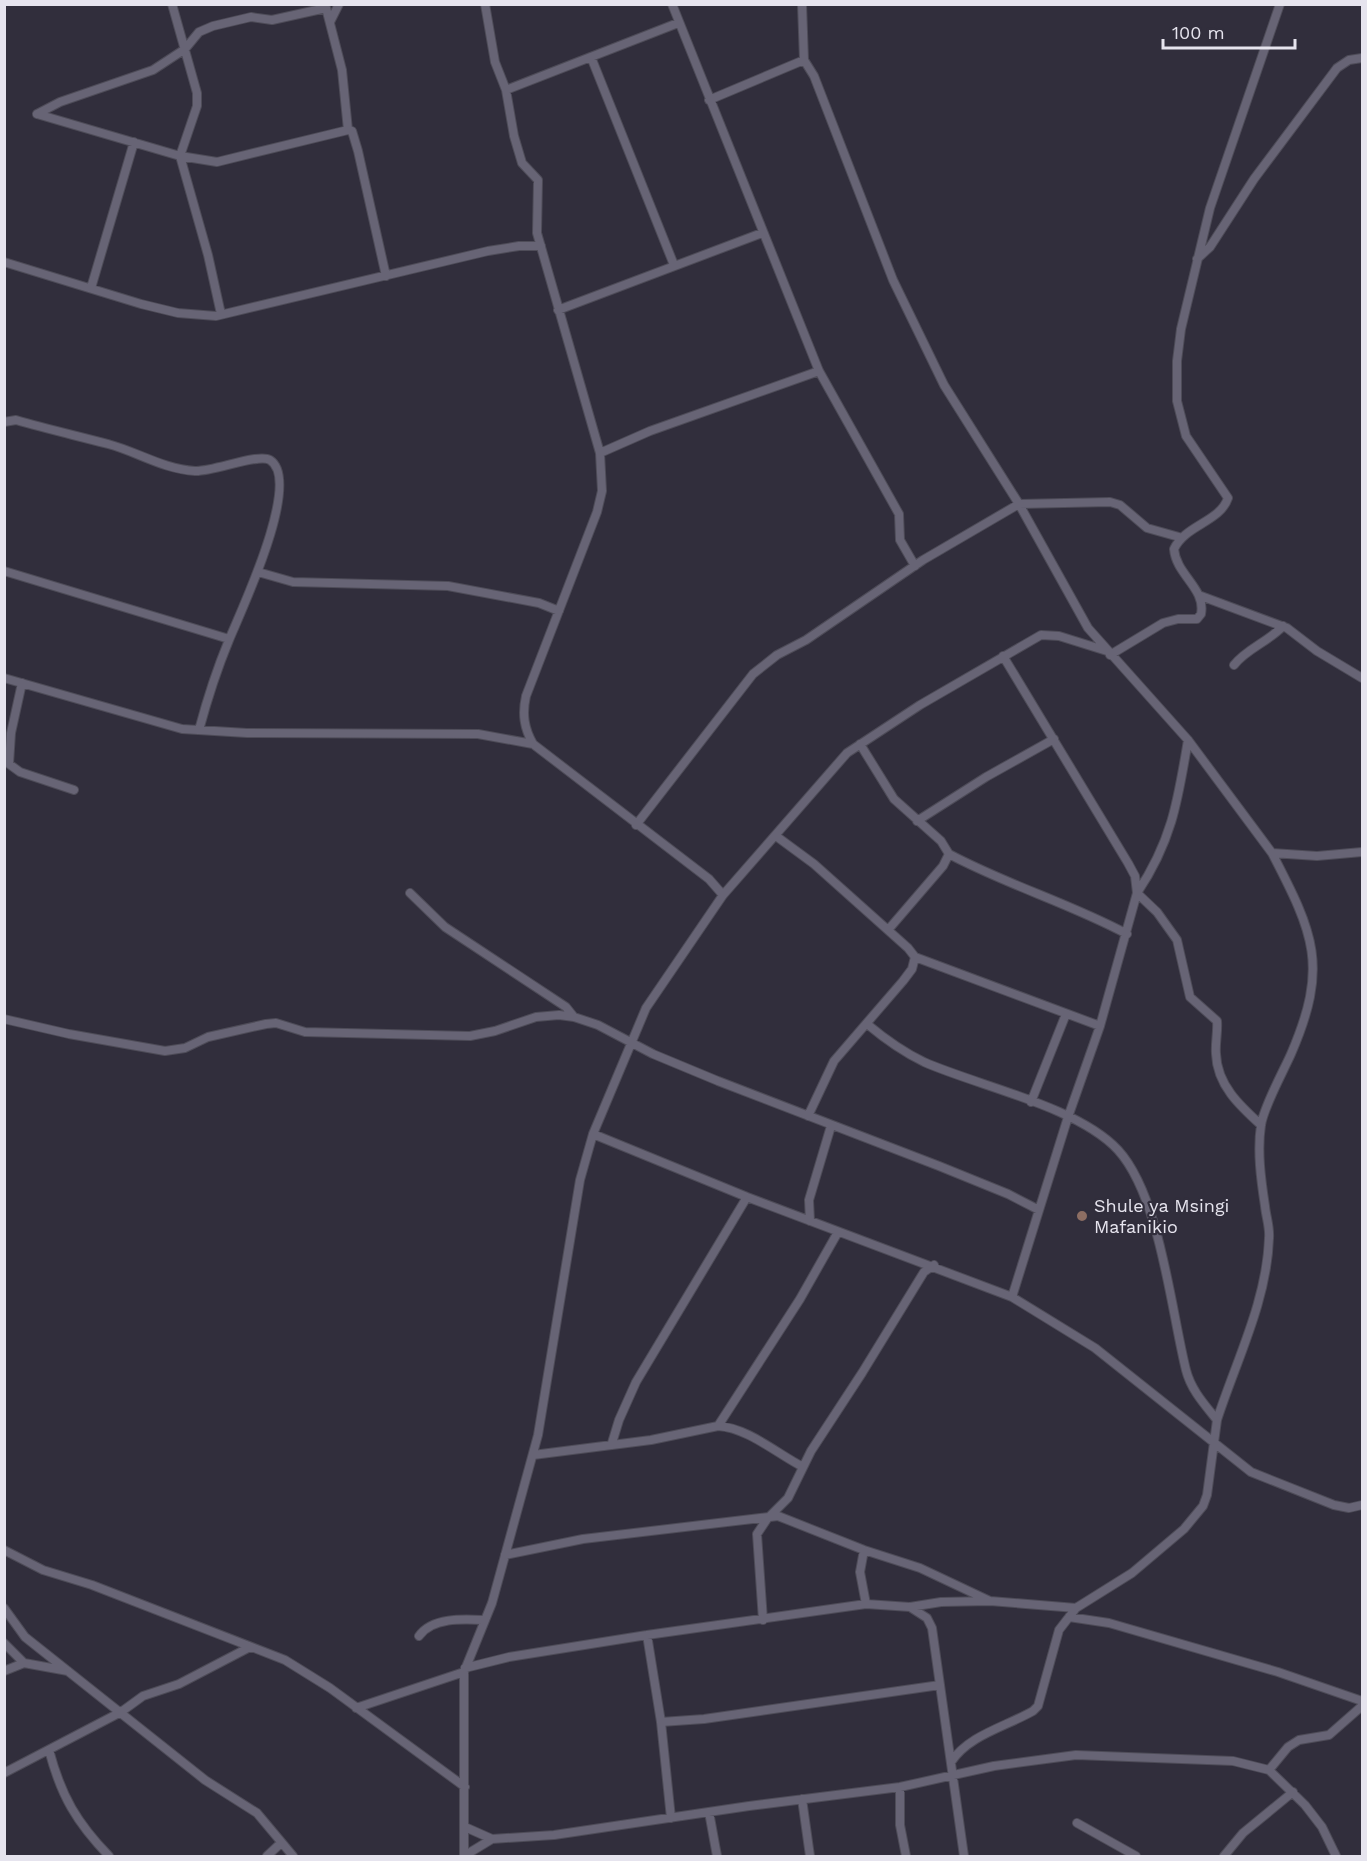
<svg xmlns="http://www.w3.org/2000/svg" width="1367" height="1861" font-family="'Work Sans',sans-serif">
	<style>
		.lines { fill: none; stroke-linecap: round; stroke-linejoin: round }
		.minor-casing { stroke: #4e4c58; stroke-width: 10 }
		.minor { stroke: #676475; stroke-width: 8 }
		.education-dot { fill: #8d6e63; stroke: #312e3c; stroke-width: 2 }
		.labels { text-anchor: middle; stroke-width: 4.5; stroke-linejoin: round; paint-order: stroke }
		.poi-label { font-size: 18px; fill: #e6e4ee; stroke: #312e3c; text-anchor: start }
	</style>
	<rect width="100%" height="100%" fill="#312e3c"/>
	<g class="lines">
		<!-- minor casing -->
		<g class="minor-casing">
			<path id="minor" d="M172,4L197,93V106L180,156L208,255L221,314
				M325,4L342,70L348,130L352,131L358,151L386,276
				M485,4L495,62L506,90L514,136L522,163L538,180L537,233L600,453L602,491L597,512L526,696C522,714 524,728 533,744L709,879L723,895
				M672,4L819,371L899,514L900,540L915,566
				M802,4L804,60L814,76L893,280L944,385L1019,504L1088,628L1188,740L1272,853L1317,856L1362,852
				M330,22L339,4
				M591,57L674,265
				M506,90L678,23
				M709,100L804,60
				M37,114L180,156L217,162L348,130
				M37,114L60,102L153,70L185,49L199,32L213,26L251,17L272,20L326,8
				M1197,259L1210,247L1254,179L1337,68L1349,60L1362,58
				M4,262L141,304L178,313L216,316L488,251L519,246H541
				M91,288L134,142
				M558,310L762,233
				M4,422L16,420C47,429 78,436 108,444C138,452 163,469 195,471C213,472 258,453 270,460C303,481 240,613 229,640C217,669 207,700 199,730
				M600,453L650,431L819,371
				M4,571L229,639
				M258,572L293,582L448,586L539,603L559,611
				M1201,596L1287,628L1317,651L1362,678
				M1110,655L1163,623L1178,619H1197L1201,614C1206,588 1176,575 1174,549C1185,525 1220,522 1228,498L1186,436L1177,401V361L1181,329L1210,208L1280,4
				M1003,656L1128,863L1135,876L1137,893L1100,1026L1068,1117L1012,1297
				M1234,665C1246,649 1268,642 1283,626
				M4,678L182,729L247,733L478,734L533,744
				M22,683L11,733L9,764L20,772L74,790
				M1188,740C1178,800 1172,841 1137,893L1157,912L1177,940L1190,997L1217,1021C1218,1032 1215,1043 1216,1054C1217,1085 1240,1106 1261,1125
				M860,744L894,799L941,841L949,854L943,866L888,930
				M917,821L986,777L1054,739
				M636,825L753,674L777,655L806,640L923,560L1019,504L1110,502L1120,505L1147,528L1179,537
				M776,836L814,864L908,948L915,957L912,969L903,981L834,1061L808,1116
				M949,854C1007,885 1069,903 1127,934
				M410,893L445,927L566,1007L574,1017
				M915,957L1100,1026
				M4,1019L69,1034L165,1051L185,1048L208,1037L266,1024L276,1023L305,1032L470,1036L495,1031L536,1017L559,1015L574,1017L598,1025L653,1054L718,1081L939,1166L1008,1194L1039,1210
				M867,1024C885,1039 903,1052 924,1062C978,1086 1077,1106 1118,1150C1160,1196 1171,1310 1186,1370C1191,1390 1205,1405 1217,1420L1207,1495L1203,1506L1184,1529L1132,1573L1076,1608L1059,1630L1038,1706L1033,1711C1005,1727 969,1735 951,1762
				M1031,1102L1066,1014
				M593,1134L747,1197L1012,1297L1095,1348L1251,1472L1334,1505L1349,1508L1362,1505
				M810,1221L809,1200L831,1126
				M1217,1420C1236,1361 1267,1301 1269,1238C1270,1227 1266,1217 1265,1206C1261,1180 1257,1151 1261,1125C1264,1106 1283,1072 1291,1054C1329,966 1314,934 1272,853
				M718,1426L800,1299L838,1232
				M612,1443L619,1420L636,1382L747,1197
				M533,1455L651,1440L718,1426C748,1428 776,1453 803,1467
				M4,1550L43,1570L92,1585L285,1660L330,1688L465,1787
				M864,1550L860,1572L866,1604
				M505,1555L583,1539L778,1516L864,1550L920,1568L990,1601L1076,1608
				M910,1607L927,1618L932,1628L964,1856
				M4,1608L25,1637L205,1780L257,1813L293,1856
				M1069,1617L1109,1623L1278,1672L1362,1701
				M763,1620L757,1534L767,1519L788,1498L811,1451L862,1373L924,1272L934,1265
				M647,1635L661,1722L671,1818
				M419,1636C432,1617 464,1619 484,1620
				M4,1643L24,1663L68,1671
				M465,1668L509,1657L647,1635L866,1604L910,1607L941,1602L990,1601
				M4,1671L24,1663
				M356,1708L464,1672
				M661,1722L704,1719L940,1685
				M49,1750C61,1796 77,1823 109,1856
				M1269,1770L1288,1747L1299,1740L1329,1735L1362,1706
				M4,1773L121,1712L143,1696L179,1684L250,1647
				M900,1787V1825L906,1856
				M802,1799L810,1856
				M709,1812L717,1856
				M1077,1823L1136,1856
				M465,1827L492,1839L554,1835L749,1806L900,1787L994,1766L1076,1755L1233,1761L1269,1770L1305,1805L1322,1827L1336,1856
				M267,1856L281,1843
				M464,1856V1672L492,1603L538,1435L580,1180L593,1134L646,1008L723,895L847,753L920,705L1041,635L1059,636L1107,651
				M464,1856L492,1839
				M1224,1856L1243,1833L1293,1792"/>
		</g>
		<!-- minor -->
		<use href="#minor" class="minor"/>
	</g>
	<!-- markers -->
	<circle class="education-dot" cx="1082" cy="1216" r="6"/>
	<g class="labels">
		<!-- poi labels -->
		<g class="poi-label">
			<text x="1094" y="1212">Shule ya Msingi<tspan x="1094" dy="21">Mafanikio</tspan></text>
		</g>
	</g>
	<!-- border -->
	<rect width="1367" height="1861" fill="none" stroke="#e6e4ee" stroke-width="12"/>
	<!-- scale -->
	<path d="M1163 39v9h132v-9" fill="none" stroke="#e6e4ee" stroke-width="3"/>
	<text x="1172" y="39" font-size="18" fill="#e6e4ee" stroke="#312e3c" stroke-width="4.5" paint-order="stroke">100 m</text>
</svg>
